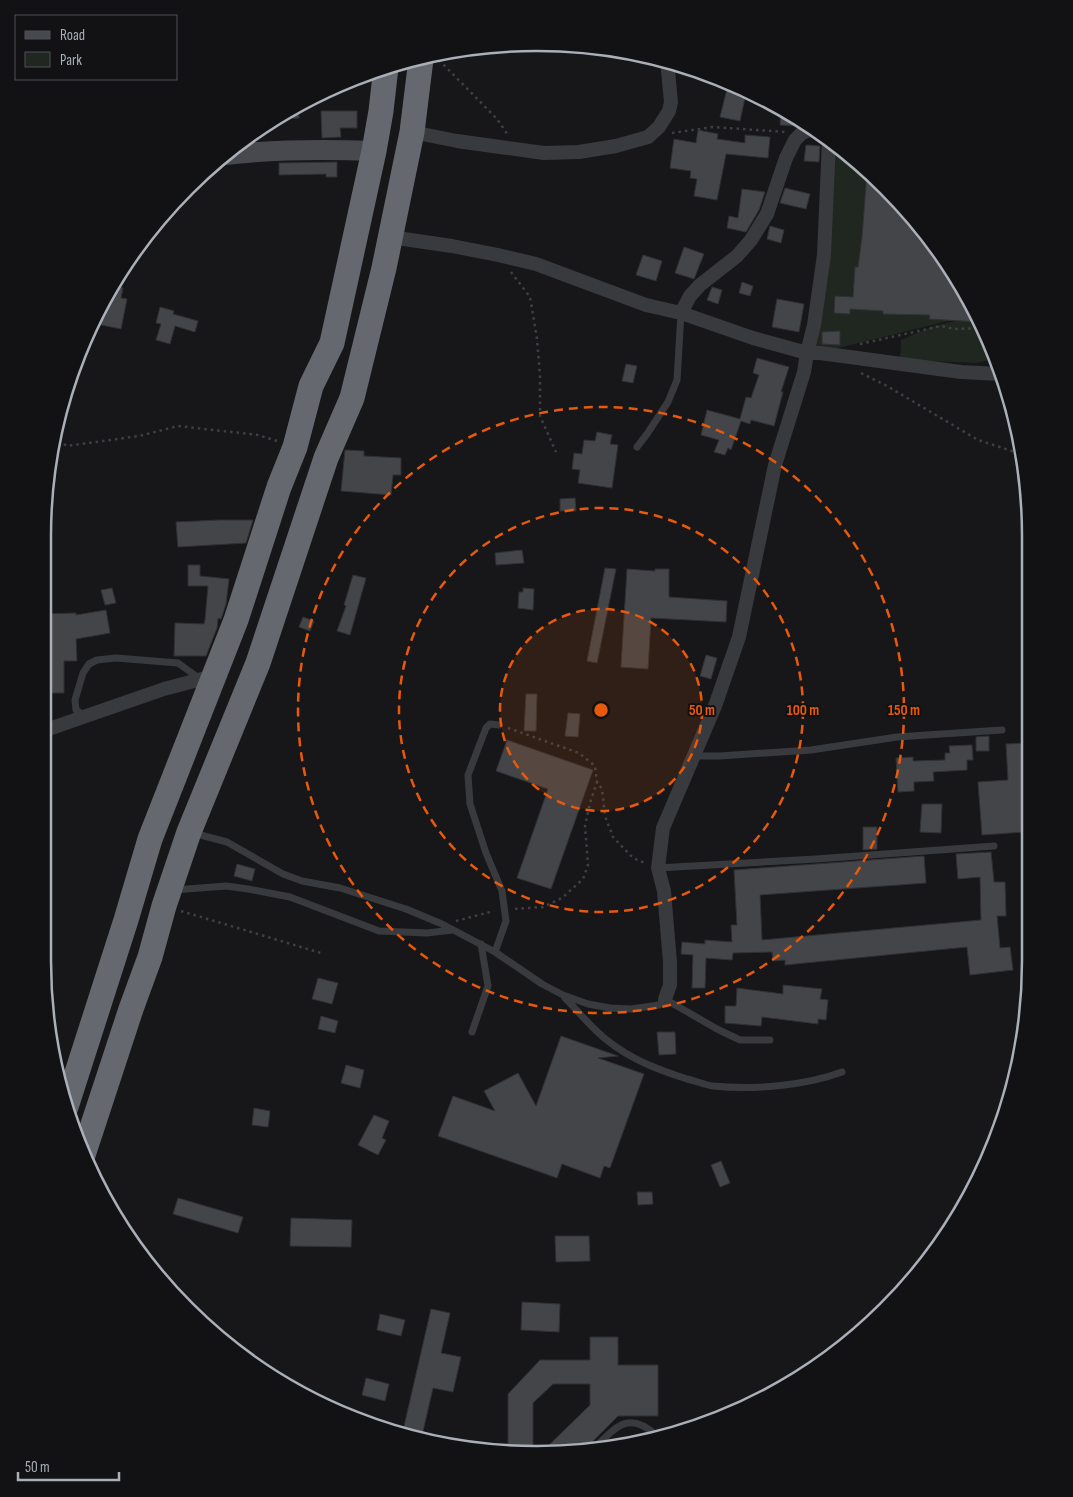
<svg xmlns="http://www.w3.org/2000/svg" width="1073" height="1497" font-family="'Sofia Sans Condensed',sans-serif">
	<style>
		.green { fill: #202720 }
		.building { fill: #444549; stroke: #313135 }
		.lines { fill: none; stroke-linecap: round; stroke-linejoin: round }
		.path { stroke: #3f4045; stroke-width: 2.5; stroke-dasharray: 2.5 4; stroke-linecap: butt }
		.lane { stroke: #393a3e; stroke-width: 7 }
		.street { stroke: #393a3e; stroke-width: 14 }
		.secondary { stroke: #47494e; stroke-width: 20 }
		.highway { stroke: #65686f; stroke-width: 25 }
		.ring { fill: none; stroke: #e8590c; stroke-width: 2.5; stroke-dasharray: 9 6 }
		.rim { fill: none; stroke: #aaafb8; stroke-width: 2.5 }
		.centre { fill: #e8590c; stroke: #121214; stroke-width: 2.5 }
		.ring-label { font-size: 15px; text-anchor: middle; font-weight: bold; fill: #e8590c; stroke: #121214; stroke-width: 4; stroke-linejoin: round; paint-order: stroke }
	</style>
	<rect width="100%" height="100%" fill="#171719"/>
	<!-- green -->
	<path class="green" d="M836,144L908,211L964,289L977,314L822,352L810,350L831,204Z
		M978,316L993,347L996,359L976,363L900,360L901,340L933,326Z"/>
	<!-- building -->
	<path class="building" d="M727,89L746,93L740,121L720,117Z
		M298,105L299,118L274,120L290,109Z
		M781,110L802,122L803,123L797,126L780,125Z
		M321,111H357V128H340L341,137L322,138Z
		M698,130L718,134L717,139L745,143V135L770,137L768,158L726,154L717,200L694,196L697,179L690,178L691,171L670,168L674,139L696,143Z
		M806,145L820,146L819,162L804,161Z
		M337,162V177H326V174L279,175V163Z
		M867,172L908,211L964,289L980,322L929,319L930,315L883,314V311L850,309V314L834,313L835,296L853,297L855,267H858L862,237Z
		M785,188L810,194L806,209L780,203Z
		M742,189L765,192L759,210L746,232L727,228L729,216L738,218Z
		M770,226L784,230L781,243L767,239Z
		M684,247L704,254L694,279L675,273Z
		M643,255L662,261L656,281L636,275Z
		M742,282L753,286L750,296L739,293Z
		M111,286L123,288L121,298L127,299L121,329L92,323L102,304H105L107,293Z
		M712,287L722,290L718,304L707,300Z
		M777,299L804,304L799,332L772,327Z
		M160,307L174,311L173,314L198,321L195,332L175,326L170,344L156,340L161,324L156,323Z
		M840,331V345L822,344V332Z
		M757,358L789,367L781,392H783L774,426L751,420L750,424L741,421L731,450L728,448L725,455L714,452L719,440L701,435L707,410L740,419L746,397L751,398L759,375L753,373Z
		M626,364L637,366L633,383L622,381Z
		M597,432L612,435L610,444L618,445L612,488L578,483L580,470L572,469L574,453L582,454L584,440L595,441Z
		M345,450L364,451V456L401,458V475H393L391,495L341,491Z
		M575,498L576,511H560V499Z
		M220,520H253L246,543L178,547L176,522Z
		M522,550L524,563L496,565L495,553Z
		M188,565H200V576L229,579L226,604L221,619L218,618L217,628L206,656H174L175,623L204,624L205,620L208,586H188Z
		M605,568L616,569L597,663L587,661Z
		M627,569L655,571V569H669V597L727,601L726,622L651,618L648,669L621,667Z
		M353,575L366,578L350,635L337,631L346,606L344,605Z
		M112,588L116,603L105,605L101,590Z
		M523,588L534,589L533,610L518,608L519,592H523Z
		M106,610L110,633L76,639L77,661H64V693H42V614L76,613V615Z
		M303,617L314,621L310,631L299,627Z
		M706,655L717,658L711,679L700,676Z
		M526,694H537L536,731H524Z
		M568,713L580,714L578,737L565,736Z
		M989,736V751H976V737Z
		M507,740L593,770L551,889L517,878L548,789L496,771Z
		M1028,743V783H1022L1025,832L982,835L978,782L1008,780L1006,744Z
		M972,745L973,760H967V770L933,772L934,781L914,782V791L898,792L896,758L913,757V761L945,760V753H950L949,746Z
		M922,804H942L941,833L920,832Z
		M863,827H877V849L863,850Z
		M991,852L994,882H1005L1006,916H997L1000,948L1010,947L1013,970L970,975L967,947L785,965V960L773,961L772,952L733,953L732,960L706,958L705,988H692L693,955L681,954L682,942L705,944V940L732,942L731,925H737L734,870L924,856L926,883L760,895L762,940L981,920L980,877L958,879L956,854Z
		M237,864L255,869L252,881L234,876Z
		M318,978L338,983L332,1004L312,999Z
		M783,985L822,989L820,999L828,1000L826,1020L818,1019V1024L762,1017L761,1026L725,1023V1006H736L737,988L783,994Z
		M321,1016L338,1021L335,1033L318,1029Z
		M657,1032H675L676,1054L659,1055Z
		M561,1036L618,1056L598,1058L644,1074L610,1168L604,1166L600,1178L562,1164L557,1178L438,1136L453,1096L495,1111L484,1091L518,1073L536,1106Z
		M346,1065L364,1070L360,1088L341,1083Z
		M254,1108L270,1111L268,1127L252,1125Z
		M374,1115L389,1121L382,1138L386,1140L378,1155L358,1145Z
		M721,1161L730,1183L720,1187L711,1165Z
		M637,1192H652L653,1204L638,1205Z
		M178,1198L243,1217L238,1233L173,1214Z
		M291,1218L352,1220L351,1247L290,1246Z
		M555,1236H589L590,1261L556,1262Z
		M522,1302L560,1304L559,1332L521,1330Z
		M431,1309L450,1313L441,1353L461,1357L453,1392L433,1388L421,1440L402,1435Z
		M380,1314L405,1320L401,1336L377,1330Z
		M590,1337H618V1365H658V1416H618L584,1450H544L590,1405V1384H553L533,1403V1450H508V1394L540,1360H590Z
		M366,1378L389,1384L385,1401L362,1395Z"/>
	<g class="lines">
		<!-- path -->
		<path class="path" d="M439,60L497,119L508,135
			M672,133L713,127L786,132
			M511,272L530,297L537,339L540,375V416L556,452
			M860,344L941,326L954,329L984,328
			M861,373L887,386L978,440L1021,454
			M53,437L67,446L139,436L178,426L258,435L277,441
			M508,728L579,753L595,766L597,782L602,789L605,816L613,837L633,858L645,863
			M515,909L543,907L562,898L583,879L588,865L585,826L590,803L597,782
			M181,911L321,953
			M456,921L494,911"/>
		<!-- lane -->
		<path class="lane" d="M637,447L647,434L668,402L677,380L681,313
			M85,716L76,710L75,700L83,673L89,664L97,660L116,658L178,663L200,679
			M695,756H720L811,750L897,737L1002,730
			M193,833L227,842L283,874L302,881L340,888L406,909L442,924L495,952L542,984L563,995L588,1004L610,1008L631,1009L659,1005L665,999L717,1029L740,1040H770
			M658,868L816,859L994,846
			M174,890L226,886L248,889L290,897L379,931L427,933L453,930
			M495,952L506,921L502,891L486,853L470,804L468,775L486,728L490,724L499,725
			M565,998C579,1012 592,1029 608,1041C632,1060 659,1070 687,1079C696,1081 705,1085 713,1086C753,1090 804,1086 842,1072
			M472,1032L488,986L481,944
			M592,1450C615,1429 627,1409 656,1435"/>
		<!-- street -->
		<path class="street" d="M412,132L457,141L544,153L579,152L616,146L648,137L659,127L669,111L671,102L667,60
			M390,237L452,246L498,255L536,264L646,305L681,313L753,338L807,353H820L961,372L1000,374
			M681,313L690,296L700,285L737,256L751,240L767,214L786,158L795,140L802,133L813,129
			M43,731L164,689L213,676
			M665,999L670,985V962L664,891L658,868L663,828L715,706L739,637L775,465L804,372L807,353L814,325L824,255L829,140"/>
		<!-- secondary -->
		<path class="secondary" d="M225,155C276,149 323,149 374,151"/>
		<!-- highway -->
		<path class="highway" d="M66,1107L126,920L150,839L236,620L279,487L295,447L311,386L332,343L374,151L381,111L386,67
			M83,1155L131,1009L150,957L164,906L189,832L258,663L326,458L352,398L384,268L412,132L421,59"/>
	</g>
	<!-- distance rings -->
	<circle cx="601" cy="710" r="101" fill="#e8590c" fill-opacity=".12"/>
	<g class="ring">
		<circle cx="601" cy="710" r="101"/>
		<circle cx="601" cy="710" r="202"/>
		<circle cx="601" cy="710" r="303"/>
	</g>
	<!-- crop -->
	<path d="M0 0H1073V1497H0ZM536 51H537A485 485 0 0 1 1022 536V961A485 485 0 0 1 537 1446H536A485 485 0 0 1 51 961V536A485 485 0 0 1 536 51Z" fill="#121214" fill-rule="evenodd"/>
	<path class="rim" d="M536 51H537A485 485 0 0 1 1022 536V961A485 485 0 0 1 537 1446H536A485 485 0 0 1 51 961V536A485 485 0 0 1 536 51Z"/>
	<circle cx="601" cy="710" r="8" class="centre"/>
	<g class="ring-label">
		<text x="702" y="715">50 m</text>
		<text x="803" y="715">100 m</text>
		<text x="904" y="715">150 m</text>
	</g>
	<!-- legend -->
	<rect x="15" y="15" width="162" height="65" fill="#121214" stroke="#4f5156"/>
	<rect x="25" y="31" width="25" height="8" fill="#47494e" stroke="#4f5156"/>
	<text x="60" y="40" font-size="15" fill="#aaafb8">Road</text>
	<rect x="25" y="52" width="25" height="15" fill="#202720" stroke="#4f5156"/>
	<text x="60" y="65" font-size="15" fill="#aaafb8">Park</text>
	<!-- scale -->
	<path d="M18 1472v8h101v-8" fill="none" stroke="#aaafb8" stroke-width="2.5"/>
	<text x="25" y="1472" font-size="15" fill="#aaafb8" stroke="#121214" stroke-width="4" paint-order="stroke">50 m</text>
</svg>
